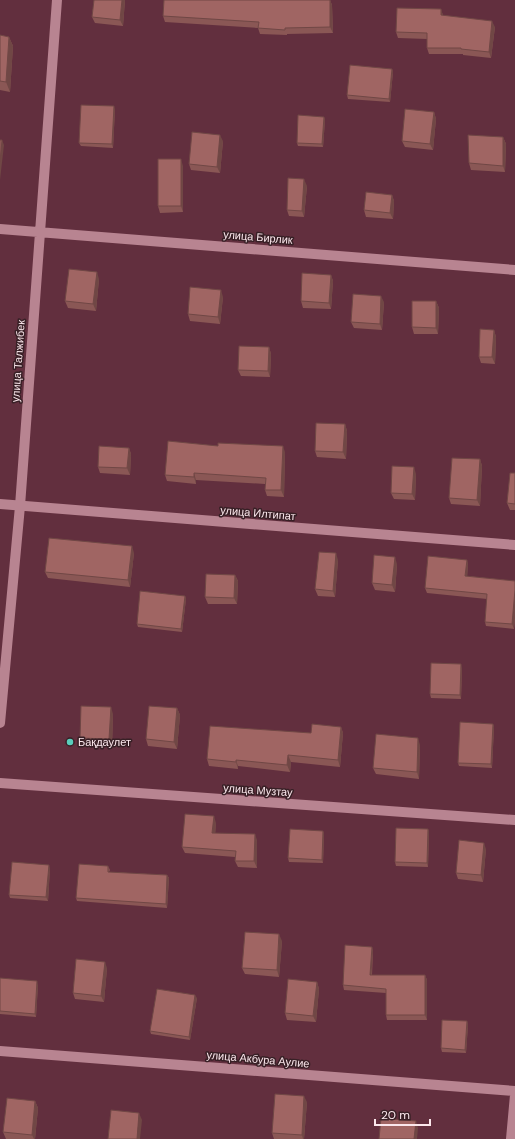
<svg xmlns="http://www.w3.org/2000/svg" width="515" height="1139" font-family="'DM Sans',sans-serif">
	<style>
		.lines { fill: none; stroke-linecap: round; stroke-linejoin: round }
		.minor { stroke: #b88491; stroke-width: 10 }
		.wall { fill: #8a5755 }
		.shaded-wall { fill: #704745 }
		.building { fill: #a06563; stroke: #704745 }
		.poi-dot { fill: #5acebc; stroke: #382026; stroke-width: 1.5 }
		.labels { text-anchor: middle; stroke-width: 3; stroke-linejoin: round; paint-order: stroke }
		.street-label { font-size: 11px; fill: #fbe7ec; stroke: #382026 }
		.poi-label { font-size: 11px; fill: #fbe7ec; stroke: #382026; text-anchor: start }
	</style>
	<rect width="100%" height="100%" fill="#622f3e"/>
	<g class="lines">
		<!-- minor -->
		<path class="minor" d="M0,229L515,270
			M0,504L515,545
			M0,723L20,506L57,0
			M0,783L515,820
			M0,1051L515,1091
			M511,1139L515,1095"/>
	</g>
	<!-- wall -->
	<path class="wall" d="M94,0H125L123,26L95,23L92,17Z
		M164,0H330L332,5L333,33L287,34V35L260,34L258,28L165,22L163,16Z
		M441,9L443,16L495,27L491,58L463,55V54H429L427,48V39L398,38L396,32Z
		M0,35L9,37L13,46L10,92L0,90Z
		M392,69L393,72L390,102L348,99L347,95Z
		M115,109L113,148L81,146L79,143Z
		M434,112L436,119L433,150L405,147L402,141Z
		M324,117L325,120L323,147L298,146L297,143Z
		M503,137L506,144L505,172L471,170L469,163Z
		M223,141L220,173L191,170L189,164Z
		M183,166V212L160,213L158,206Z
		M307,186L304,217L289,216L287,210Z
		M392,195L394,201L393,219L366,217L364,210Z
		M331,275L333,281L331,309L303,308L301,301Z
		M99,279L96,311L68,308L65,301Z
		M223,297L220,324L190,321L188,314Z
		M436,301L439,308L438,334H414L412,327Z
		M384,302L382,330L354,328L351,322Z
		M494,330L496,337L495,364L481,363L479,357Z
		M269,347L271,354L270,377L241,376L238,370Z
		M345,424L347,431L346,459L317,457L315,451Z
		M129,448L131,454L130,475L100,473L98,467Z
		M285,452L284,497L267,496L265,490V484L196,480V484L167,481L165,475Z
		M480,459L482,466L480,506L451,504L449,498Z
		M515,473V510H510L507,503Z
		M416,474L415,500L394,499L391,493Z
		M134,553L130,587L48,578L45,572Z
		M338,560L335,597L318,596L315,589Z
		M467,560L468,565L467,576L515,581V618L514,629L486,626L485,622L487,599L427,593L425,588Z
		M397,564L395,592L375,590L372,583Z
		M235,575L238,581L237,604H208L205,597Z
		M185,596L186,599L182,632L138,627L137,624Z
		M462,668L461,699L431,698L430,694Z
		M177,708L180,715L177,749L148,746L146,739Z
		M113,714L112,746L82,745L80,738Z
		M493,724L494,727L492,768L459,766L458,763Z
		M341,727L343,733L340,767L291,762L290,772L238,766V769L209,766L207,759L311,733Z
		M420,745L419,779L376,774L373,768Z
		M216,823L215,833L257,840V868L238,867L235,861V857L185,853L182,847Z
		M428,829L429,832L428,867L396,866L395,862Z
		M323,831L324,834L323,863L289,862L288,858Z
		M486,849L483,882L458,879L456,873Z
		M108,866L110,870L109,872L167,875L169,878L167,908L77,901L76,898Z
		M50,868L48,901L10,898L9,895Z
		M282,941L279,977L245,974L242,968Z
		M372,947L373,952L372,975H425L427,980V1020H387L386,1015V993L344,990L343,985Z
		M107,968L104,1002L75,999L73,993Z
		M0,978L38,985L36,1017L0,1014Z
		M317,982L319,989L316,1022L287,1020L285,1013Z
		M197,998L190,1040L151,1034L150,1031Z
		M467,1021L468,1025L466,1053L442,1052L441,1048Z
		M35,1101L38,1108L35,1139H6L3,1132Z
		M307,1102L304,1139H274L272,1133Z"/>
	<!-- shaded-wall -->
	<path class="shaded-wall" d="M122,0H125L123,26L120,20Z
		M330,0L332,5L333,33L330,27Z
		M441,9L443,15V22L441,15Z
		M492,21L495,27L491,58L489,52Z
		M9,37L13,46L10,92L6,82Z
		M392,69L393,72L390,102L389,99Z
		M114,106L115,109L113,148L112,144Z
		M434,112L436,119L433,150L430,144Z
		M324,117L325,120L323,147L322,144Z
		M220,135L223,141L220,173L217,167Z
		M503,137L506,144L505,172L503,166Z
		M2,140L4,145L0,180V162Z
		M181,159L183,166V212L181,206Z
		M304,179L307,186L304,217L302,211Z
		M392,195L394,201L393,219L390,213Z
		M97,272L99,279L96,311L93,304Z
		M331,275L333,281L331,309L329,303Z
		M221,290L223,297L220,324L218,317Z
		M381,296L384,302L382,330L380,324Z
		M436,301L439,308L438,334L436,328Z
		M494,330L496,337L495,364L492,357Z
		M269,347L271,354L270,377L268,371Z
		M345,424L347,431L346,459L343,452Z
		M283,446L285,452L284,497L281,490Z
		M129,448L131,454L130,475L127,468Z
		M480,459L482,466L480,506L477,500Z
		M414,467L416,474L415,500L412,494Z
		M194,473L196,480V484L194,477Z
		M132,546L134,553L130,587L128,580Z
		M336,553L338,560L335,597L333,591Z
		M395,557L397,564L395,592L392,585Z
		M467,560L468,565L467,581L465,576Z
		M235,575L238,581L237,604L234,598Z
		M515,590V618L514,629L512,624Z
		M185,596L186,599L182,632L181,629Z
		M461,664L462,668L461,699L460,695Z
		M111,707L113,714L112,746L109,739Z
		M177,708L180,715L177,749L174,742Z
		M493,724L494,727L492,768L491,764Z
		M341,727L343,733L340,767L338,760Z
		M418,738L420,745L419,779L417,772Z
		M288,755L291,762L290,772L287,765Z
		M236,760L238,766V769L236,762Z
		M214,816L216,823L215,840L212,833Z
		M428,829L429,832L428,867L427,863Z
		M323,831L324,834L323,863L322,860Z
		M255,834L257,840V868L254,861Z
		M484,843L486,849L483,882L481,875Z
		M49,865L50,868L48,901L46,897Z
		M167,875L169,878L167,908L166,904Z
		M279,934L282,941L279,977L277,970Z
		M372,947L373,952L371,980L370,975Z
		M105,962L107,968L104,1002L101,996Z
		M425,975L427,980V1020L425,1015Z
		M37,981L38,985L36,1017L35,1014Z
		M317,982L319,989L316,1022L313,1016Z
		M195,995L197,998L190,1040L189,1037Z
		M467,1021L468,1025L466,1053L465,1050Z
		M304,1096L307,1102L304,1139H303L302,1135Z
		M35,1101L38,1108L35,1139H34L32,1135Z
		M139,1113L142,1120L140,1139H137Z
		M416,1121L418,1128L417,1139H414Z"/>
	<!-- building -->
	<path class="building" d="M94,0H122L120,20L92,17Z
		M164,0H330V27L285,28V30L258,28L259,22L163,16Z
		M397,8L441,9V15L492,21L489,52L461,49V48H427V33L396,32Z
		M0,35L9,37L6,82L0,81Z
		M350,65L392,69L389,99L347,95Z
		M81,105L114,106L112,144L79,143Z
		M405,109L434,112L430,144L402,141Z
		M298,115L324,117L322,144L297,143Z
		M192,132L220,135L217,167L189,164Z
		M468,135L503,137V166L469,163Z
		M0,140H2L0,162Z
		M158,159H181V206H158Z
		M288,178L304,179L302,211L287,210Z
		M366,192L392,195L390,213L364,210Z
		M69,269L97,272L93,304L65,301Z
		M302,273L331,275L329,303L301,301Z
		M190,287L221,290L218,317L188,314Z
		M353,294L381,296L380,324L351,322Z
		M412,301H436V328L412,327Z
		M480,329L494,330L492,357H479Z
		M239,346L269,347L268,371L238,370Z
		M316,423L345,424L343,452L315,451Z
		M168,441L218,446V443L283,446L281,490H265L266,478L194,473V477L165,475Z
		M99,446L129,448L127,468L98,467Z
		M452,458L480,459L477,500L449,498Z
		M392,466L414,467L412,494L391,493Z
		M510,473H515V504L507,503Z
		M49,538L132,546L128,580L45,572Z
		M319,552L336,553L333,591L315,589Z
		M374,555L395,557L392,585L372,583Z
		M428,556L467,560L465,576L515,581V590L512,624L485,622L487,594L425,588Z
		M206,574L235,575L234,598L205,597Z
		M140,591L185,596L181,629L137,624Z
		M431,663L461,664L460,695L430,694Z
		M81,706L111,707L109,739L80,738Z
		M149,706L177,708L174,742L146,739Z
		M460,722L493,724L491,764L458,763Z
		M312,724L341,727L338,760L288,755L287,765L236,760V762L207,759L210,726L311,733Z
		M376,734L418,738L417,772L373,768Z
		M185,814L214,816L212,833L255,834L254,861H235L236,851L182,847Z
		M396,828L428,829L427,863L395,862Z
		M290,829L323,831L322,860L288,858Z
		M459,840L484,843L481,875L456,873Z
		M12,862L49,865L46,897L9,895Z
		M79,864L108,866V872L167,875L166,904L76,898Z
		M245,932L279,934L277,970L242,968Z
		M345,945L372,947L370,975H425V1015H386V989L343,985Z
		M76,959L105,962L101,996L73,993Z
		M0,978L37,981L35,1014L0,1011Z
		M288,979L317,982L313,1016L285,1013Z
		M157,989L195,995L189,1037L150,1031Z
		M442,1020L467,1021L465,1050L441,1048Z
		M275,1094L304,1096L302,1135L272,1133Z
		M7,1098L35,1101L32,1135L3,1132Z
		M111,1110L139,1113L137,1139H108Z
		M381,1118L416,1121L414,1139H379Z"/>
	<!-- markers -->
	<circle class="poi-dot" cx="70" cy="742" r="4"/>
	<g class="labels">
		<!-- street labels -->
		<g class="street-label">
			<text transform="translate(258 237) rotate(5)" y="4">улица Бирлик</text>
			<text transform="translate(18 361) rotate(-86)" y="4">улица Талжибек</text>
			<text transform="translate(258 513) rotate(5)" y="4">улица Илтипат</text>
			<text transform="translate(258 790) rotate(4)" y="4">улица Музтау</text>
			<text transform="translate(258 1059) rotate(5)" y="4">улица Акбура Аулие</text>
		</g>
		<!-- poi labels -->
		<g class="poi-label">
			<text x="78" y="746">Бақдаулет</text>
		</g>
	</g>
	<!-- scale -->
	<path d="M375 1119v6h55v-6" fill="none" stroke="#fbe7ec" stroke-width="2"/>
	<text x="381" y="1119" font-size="12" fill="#fbe7ec" stroke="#382026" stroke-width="3" paint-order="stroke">20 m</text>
</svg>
